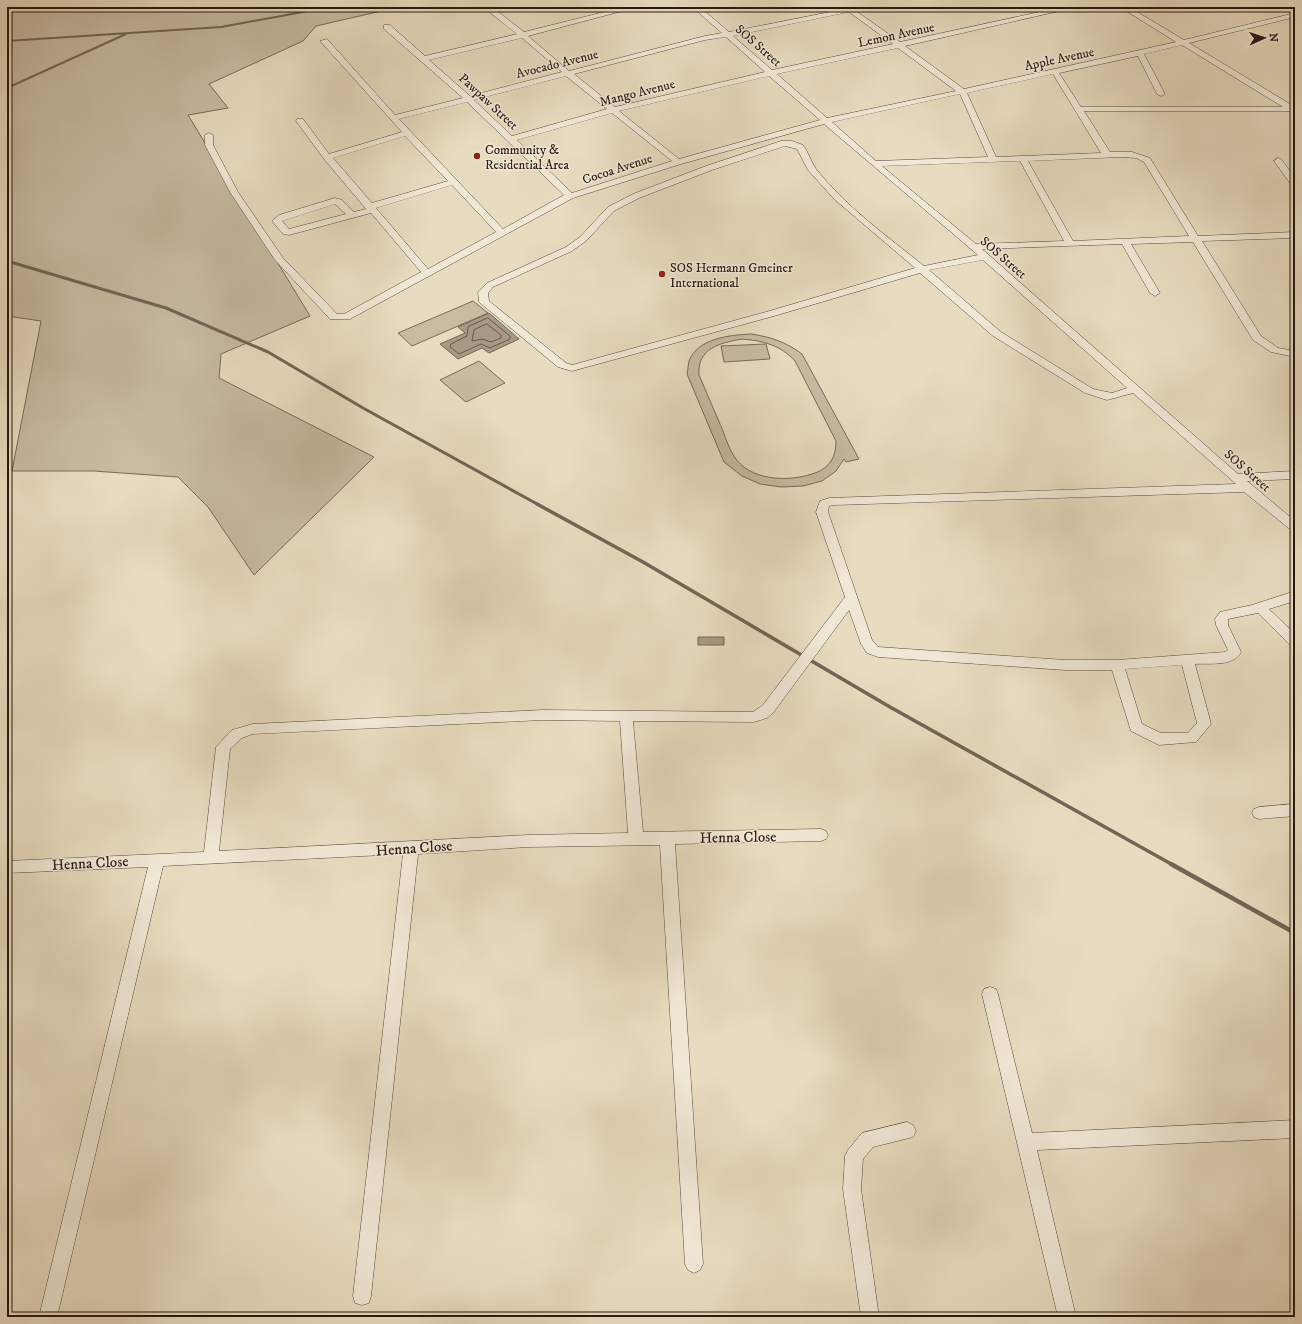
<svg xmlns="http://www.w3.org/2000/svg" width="1302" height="1324" font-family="'IM FELL DW Pica',serif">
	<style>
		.green { fill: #c7bba2; stroke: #786a5a; fill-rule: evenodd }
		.water { fill: #a79984; stroke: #746556 }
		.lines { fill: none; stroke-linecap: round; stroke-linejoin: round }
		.shore { stroke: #68584a; stroke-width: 1 }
		.stream-far3 { stroke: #746556; stroke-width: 2 }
		.stream-far2 { stroke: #746556; stroke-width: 3 }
		.stream-far1 { stroke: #746556; stroke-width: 3.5 }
		.stream { stroke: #746556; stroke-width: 4.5 }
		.minor-casing { stroke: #58493d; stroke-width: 1 }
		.minor { fill: #f0e8d6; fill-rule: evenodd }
		.poi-dot { fill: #8f2418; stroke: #f0e8d6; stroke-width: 1.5 }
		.labels { text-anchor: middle; stroke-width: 3; stroke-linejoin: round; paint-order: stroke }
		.far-street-label { font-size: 13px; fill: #281811; stroke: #f0e8d6 }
		.far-poi-label { font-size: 13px; fill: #281811; stroke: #f0e8d6; text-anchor: start }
		.street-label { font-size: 15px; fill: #281811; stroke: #f0e8d6 }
	</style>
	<rect width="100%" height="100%" fill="#e8dcc0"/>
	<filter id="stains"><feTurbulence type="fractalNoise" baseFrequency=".005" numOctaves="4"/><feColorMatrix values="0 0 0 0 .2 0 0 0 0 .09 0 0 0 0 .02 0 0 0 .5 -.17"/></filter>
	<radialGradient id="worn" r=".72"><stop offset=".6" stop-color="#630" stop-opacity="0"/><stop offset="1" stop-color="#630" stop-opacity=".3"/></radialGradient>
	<!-- green -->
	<path class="green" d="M7,7H399L316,26L303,41L209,84L228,108L188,115L310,316L221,354L219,378L374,457L254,575L208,507L178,477L94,471H12L41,321L7,316Z
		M473,301L488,313L412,346L398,333Z
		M751,334C771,337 786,342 802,354L859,459L846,462L844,459L836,471L822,481L803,486L781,487L760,484L742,476L724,462L687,374C688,370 688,364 689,361C698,338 730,335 751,334ZM742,339C764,341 780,345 795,361L836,441C836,458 829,469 812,474C788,482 749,481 734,456C729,449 726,439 723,431C715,412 707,394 699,375C697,348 720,343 742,339Z
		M766,344L770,359L724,362L721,346Z
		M479,361L505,383L466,402L440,380Z"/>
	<!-- water -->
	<path class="water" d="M489,313L519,339L489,353L482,348L458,359L440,344L465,333L458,327Z
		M698,637H724V645H698Z"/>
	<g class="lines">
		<!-- shore -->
		<path class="shore" d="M488,318L510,336V339L490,348L481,344L459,354L450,347L451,344L467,336L468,327Z
			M487,324L501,335V338L491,342L482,339L472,341L474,330Z"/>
		<!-- stream-far3 -->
		<path class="stream-far3" d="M7,41L221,27L330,7
			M7,88L126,34"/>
		<!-- stream-far2 -->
		<path class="stream-far2" d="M7,261L166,308L268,352L363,408L539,505"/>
		<!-- stream-far1 -->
		<path class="stream-far1" d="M537,504L643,562L890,707L1173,865"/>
		<!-- stream -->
		<path class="stream" d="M1171,864L1295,933"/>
		<!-- minor casing -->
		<g class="minor-casing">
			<path id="minor" d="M483,7H492L524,32L624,7H637L528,36L569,71L705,36L722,33L692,7H700L729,32L845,9L843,7H867L856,11L900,42L1063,7H1077L905,46L964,89L1176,42L1120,7H1129L1184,40L1295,13V17L1189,43L1295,107V111H1084L1110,152H1132L1150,158L1198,236L1295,232V238L1202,241L1261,336L1278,348L1295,351V357L1271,352L1253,340L1193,242L1131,244L1160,293L1155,296L1150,293L1122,244L982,249L1238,474L1295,471V479L1247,481L1295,521V531L1291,530L1244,492L834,505L829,506L828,512L872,640L878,647L1065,660H1117L1225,652L1228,650L1216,625L1215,619L1220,612L1252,605L1295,591V601L1269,609L1295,634V647L1290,645L1258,613L1228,619V625L1241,652C1234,667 1209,663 1195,664L1211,724L1196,742L1159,745L1131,731L1112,670H1065L878,657L867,653L861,644L849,610L773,713L767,718L754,722L633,721L643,832L821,829L826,831L828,835L826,839L821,841L675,844L703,1264L700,1270L694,1273L688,1270L685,1264L660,845L528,847L418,854L371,1296L369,1303L362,1305L355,1303L353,1296L403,854L163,866L57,1317H39L148,867L7,873V861L204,852L216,747L232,730L253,724L543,710L753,712L763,705L845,597L816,512L820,501L829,498L1236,484L1133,393L1107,400L1085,393L993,336L920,273L774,316L572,371L558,367L479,302L478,292L487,283L566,247L580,237L608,207L633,194L706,166L781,141H792L803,145C809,153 811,162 816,169C846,207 887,236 924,266L978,255L824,124L681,164L573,198L350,319H330L275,260L230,192L205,145V135L209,133L213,135V145L238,192L283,258L337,314H344L421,272L371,213L289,235L283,234L272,221L279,215L335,198L342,200L354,212L366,209L324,159L296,121L297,119H303L329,154L402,132L320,41L327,39L395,115L463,98L384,29V25H390L425,56L517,34ZM849,12L893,44L772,70L733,36ZM726,37L765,72L615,107L574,74L705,40ZM522,38L562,72L470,96L429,60ZM1182,45L1283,107H1081L1059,73L1138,56L1157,94L1161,96L1165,94L1144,54ZM898,48L956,91L827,118L777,74ZM1053,74L1101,153L996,157L967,93ZM566,76L607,109L512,136L474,100ZM769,76L820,120L679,159L619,111ZM960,94L988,157L876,161L832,122ZM467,102L564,195L503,229L399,119ZM612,113L672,161L572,193L517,140ZM405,136L448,181L372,203L333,158ZM785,146L797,149L808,170L834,199L915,268L766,312L572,365L566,363L489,301L488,293L493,287L572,251L586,241L614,211L639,198L712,170ZM1122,157L1136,158L1144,162L1189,236L1073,241L1028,161ZM1020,161L1064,241L976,244L882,166ZM452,185L496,232L428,269L376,208ZM335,204L346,214L289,229L282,221ZM983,260L1127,388L1112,393L1093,389L1001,332L929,270ZM1182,665L1197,723L1188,733H1161L1142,724L1125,669ZM543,720L620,721L628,833L528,835L219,851L230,749L242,738L253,734Z
				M1278,158L1281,159L1295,178V187L1292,186L1274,161Z
				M1295,804V816L1259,819L1254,817L1252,813L1254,809L1259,807Z
				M990,987L996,989L998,994L1032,1133L1295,1120V1138L1037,1150L1076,1317H1058L982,994L984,989Z
				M907,1122L913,1125L916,1131L913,1137L873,1147L863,1159L861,1189L879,1317H861L843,1189L845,1156L848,1150L862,1133Z"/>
		</g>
		<!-- minor -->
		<use href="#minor" class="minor"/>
	</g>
	<!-- markers -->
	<g class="poi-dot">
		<circle cx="477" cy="156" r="4"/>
		<circle cx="662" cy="274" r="4"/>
	</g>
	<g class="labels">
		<!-- far-street labels -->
		<g class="far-street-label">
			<text transform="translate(896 34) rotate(-12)" y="5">Lemon Avenue</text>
			<text transform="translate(759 45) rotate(41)" y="5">SOS Street</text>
			<text transform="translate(1059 58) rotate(-12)" y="5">Apple Avenue</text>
			<text transform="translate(557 63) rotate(-14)" y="5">Avocado Avenue</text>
			<text transform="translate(637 92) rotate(-14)" y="5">Mango Avenue</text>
			<text transform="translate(489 101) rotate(43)" y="5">Pawpaw Street</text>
			<text transform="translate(617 168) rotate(-18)" y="5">Cocoa Avenue</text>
			<text transform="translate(1004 257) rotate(41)" y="5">SOS Street</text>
			<text transform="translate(1248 470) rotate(41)" y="5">SOS Street</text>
		</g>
		<!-- far-poi labels -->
		<g class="far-poi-label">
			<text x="485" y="154">Community &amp;<tspan x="485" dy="15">Residential Area</tspan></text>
			<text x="670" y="272">SOS Hermann Gmeiner<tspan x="670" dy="15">International</tspan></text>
		</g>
		<!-- street labels -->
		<g class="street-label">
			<text transform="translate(738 837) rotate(-1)" y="5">Henna Close</text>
			<text transform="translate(414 848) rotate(-4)" y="5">Henna Close</text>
			<text transform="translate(90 863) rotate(-3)" y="5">Henna Close</text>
		</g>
	</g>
	<!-- margin -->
	<rect width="1302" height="1324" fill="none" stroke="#e8dcc0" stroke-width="24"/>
	<rect x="8" y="8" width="1286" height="1308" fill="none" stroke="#281811" stroke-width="2"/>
	<rect x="12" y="12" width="1278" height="1300" fill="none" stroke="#281811"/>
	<!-- north arrow -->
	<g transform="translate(1264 38) rotate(87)" stroke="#f0e8d6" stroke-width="3" paint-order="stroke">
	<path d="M0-3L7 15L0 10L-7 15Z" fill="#281811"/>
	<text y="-6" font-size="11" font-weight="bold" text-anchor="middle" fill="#281811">N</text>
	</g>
	<rect width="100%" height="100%" filter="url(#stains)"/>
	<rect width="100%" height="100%" fill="url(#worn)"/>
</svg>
